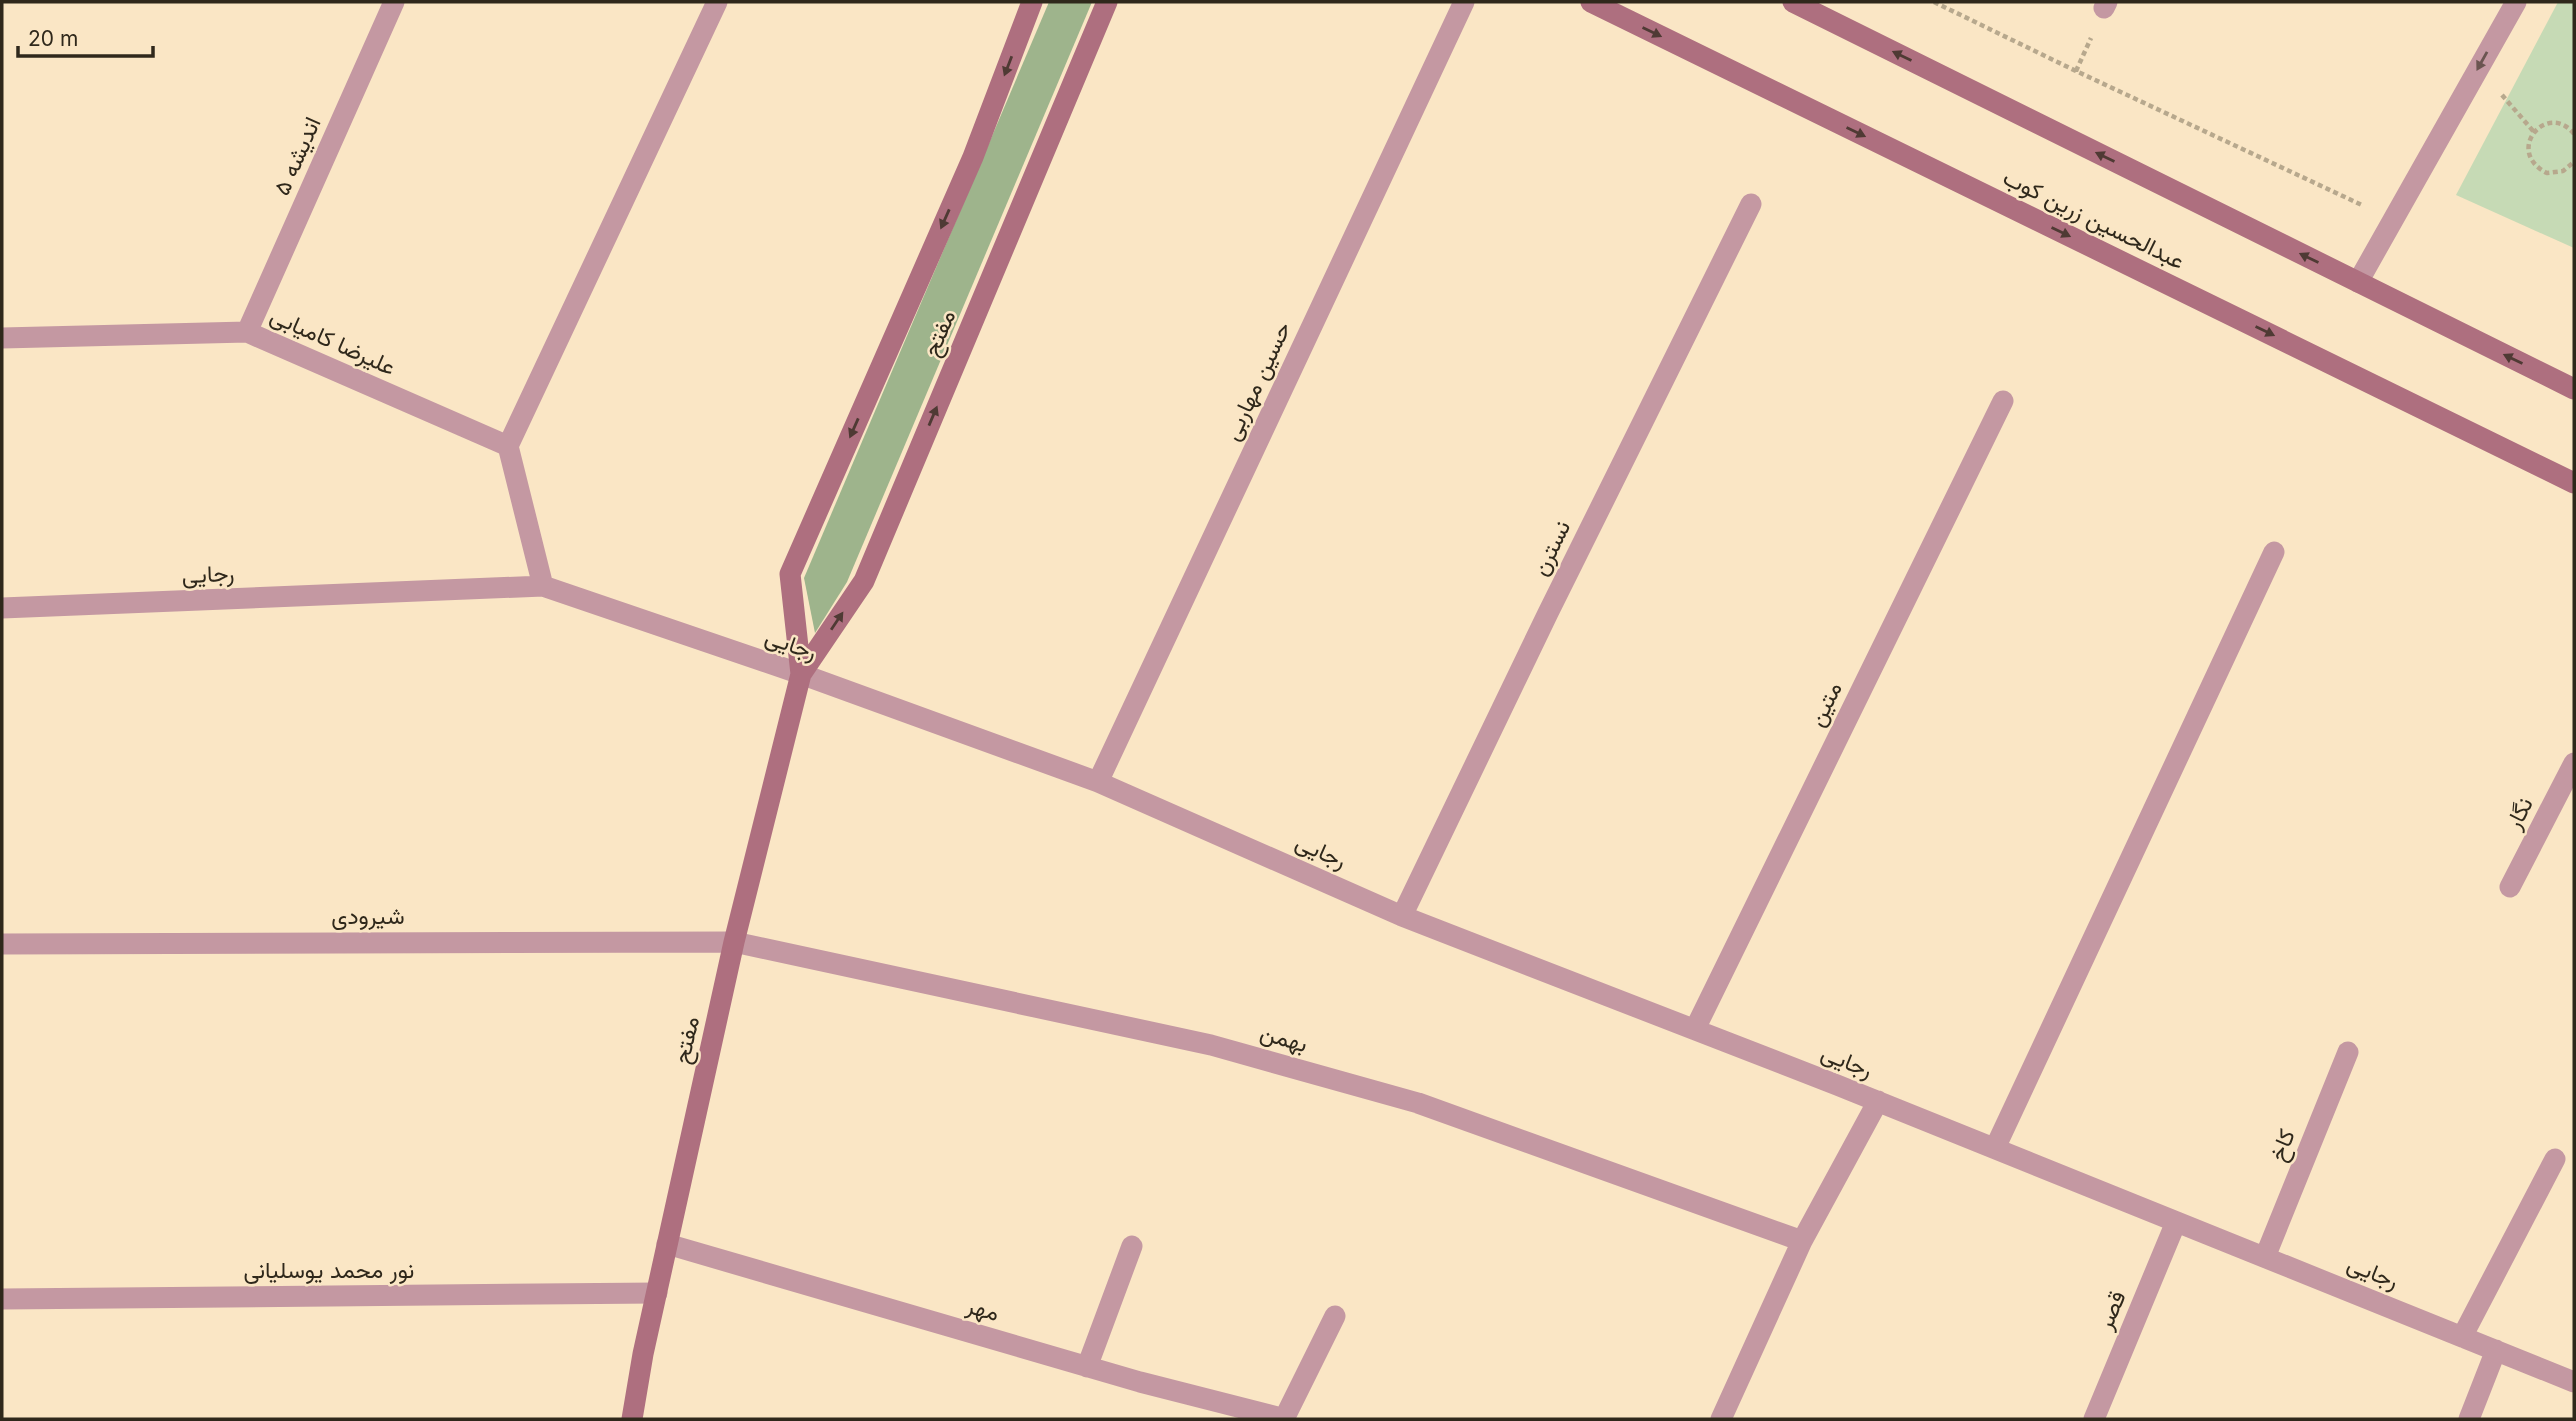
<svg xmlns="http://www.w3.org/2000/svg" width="2576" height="1421" font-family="Inter,Vazirmatn,sans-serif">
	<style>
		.green { fill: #c6dab5 }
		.forest { fill: #9eb48c }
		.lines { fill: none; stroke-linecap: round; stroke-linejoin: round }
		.path { stroke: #b7a88d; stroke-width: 4.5; stroke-dasharray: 5 3.5; stroke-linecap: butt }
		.street { stroke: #c498a2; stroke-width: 21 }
		.secondary { stroke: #ae6f7f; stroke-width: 21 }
		.oneway { fill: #4f3a34 }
		.oneway2 { fill: #6b5551 }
		.labels { text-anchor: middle; stroke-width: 5; stroke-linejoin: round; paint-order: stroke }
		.street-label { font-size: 23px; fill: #2f281b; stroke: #fae6c5 }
	</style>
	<rect width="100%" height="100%" fill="#fae6c5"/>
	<!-- green -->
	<path class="green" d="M2558,2H2574V248L2456,195Z"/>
	<!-- forest -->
	<path class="forest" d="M1049,2H1092L847,582L815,633L804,578Z"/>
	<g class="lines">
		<!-- path -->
		<path class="path" d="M1934,2L2076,71L2364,206
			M2076,71L2091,38
			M2502,95L2534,132
			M2574,134C2548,100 2503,151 2547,173L2563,171L2574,162"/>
		<!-- street -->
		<path class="street" d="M2104,8L2107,2
			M2358,282L2516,2
			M247,332L394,2
			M2,338L247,332L508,446
			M543,586L508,446L717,2
			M2,608L543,586L801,674L1098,782L1402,916L1837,1085L2574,1382
			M1098,782L1464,2
			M2510,887L2574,763
			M1402,916L1548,613L1751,204
			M2,944L734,942L1211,1045L1418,1103L1802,1241
			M1695,1029L2003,401
			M1995,1148L2274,552
			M667,1244L1140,1382L1285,1419
			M2265,1257L2348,1052
			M2,1299L657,1293
			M2462,1337L2555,1159
			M1087,1367L1132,1246
			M1284,1419L1335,1316
			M1721,1419L1802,1241L1878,1101
			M2094,1419L2176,1222
			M2469,1419L2496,1350"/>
		<!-- secondary -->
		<path class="secondary" d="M1032,2L973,157L790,574L801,674L864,581L1107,2
			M1591,2L2574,483
			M1793,2L2574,389
			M632,1419L643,1354L734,942L801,674"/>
	</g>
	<!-- one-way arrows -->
	<defs><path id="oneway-solid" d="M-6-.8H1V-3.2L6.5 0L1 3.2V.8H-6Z" transform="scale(1.75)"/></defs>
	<g class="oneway">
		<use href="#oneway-solid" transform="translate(1652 32) rotate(26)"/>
		<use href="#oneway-solid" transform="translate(1902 56) rotate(-154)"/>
		<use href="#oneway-solid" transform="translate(1008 66) rotate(111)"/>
		<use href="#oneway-solid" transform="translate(1856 132) rotate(26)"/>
		<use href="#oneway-solid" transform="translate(2105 157) rotate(-154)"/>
		<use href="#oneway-solid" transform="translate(945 219) rotate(114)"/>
		<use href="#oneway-solid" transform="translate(2061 232) rotate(26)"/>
		<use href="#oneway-solid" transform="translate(2309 258) rotate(-154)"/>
		<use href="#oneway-solid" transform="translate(2265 331) rotate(26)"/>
		<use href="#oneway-solid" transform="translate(2513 359) rotate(-154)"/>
		<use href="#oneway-solid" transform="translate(933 416) rotate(-67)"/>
		<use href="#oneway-solid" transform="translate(854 428) rotate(114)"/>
		<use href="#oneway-solid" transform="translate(837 621) rotate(-56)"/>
	</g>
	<use class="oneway2" href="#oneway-solid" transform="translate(2482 61) rotate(119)"/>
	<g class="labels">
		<!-- street labels -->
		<g class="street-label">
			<text transform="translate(297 156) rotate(-66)" y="8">اندیشه ۵</text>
			<text transform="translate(2094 219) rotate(26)" y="8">عبدالحسین زرین کوب</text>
			<text transform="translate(939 333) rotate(-67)" y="8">مفتح</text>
			<text transform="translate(333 341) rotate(24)" y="8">علیرضا کامیابی</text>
			<text transform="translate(1257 381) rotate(-65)" y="8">حسین مهاربی</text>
			<text transform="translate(1551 548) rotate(-64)" y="8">نسترن</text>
			<text transform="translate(208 574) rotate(-2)" y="8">رجایی</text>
			<text transform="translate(791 644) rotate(19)" y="8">رجایی</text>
			<text transform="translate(1825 704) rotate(-64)" y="8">متین</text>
			<text transform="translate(2519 813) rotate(-63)" y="8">نگار</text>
			<text transform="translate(1321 851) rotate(24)" y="8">رجایی</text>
			<text x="368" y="924">شیرودی</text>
			<text transform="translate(1284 1038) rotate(16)" y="8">بهمن</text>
			<text transform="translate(686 1040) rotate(-77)" y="8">مفتح</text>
			<text transform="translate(1847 1061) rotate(22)" y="8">رجایی</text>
			<text transform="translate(2282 1145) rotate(-68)" y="8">کاخ</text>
			<text x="329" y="1278">نور محمد یوسلیانی</text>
			<text transform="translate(2373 1272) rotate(22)" y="8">رجایی</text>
			<text transform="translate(983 1309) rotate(16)" y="8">مهر</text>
			<text transform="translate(2111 1310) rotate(-67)" y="8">قصر</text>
		</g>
	</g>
	<!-- border -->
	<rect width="2576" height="1421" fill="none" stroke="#2f281b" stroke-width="7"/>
	<!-- scale -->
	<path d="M18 46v10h135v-10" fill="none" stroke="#2f281b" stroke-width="3.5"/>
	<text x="28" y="46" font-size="21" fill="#2f281b" stroke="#fae6c5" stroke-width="5" paint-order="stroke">20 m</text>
</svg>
